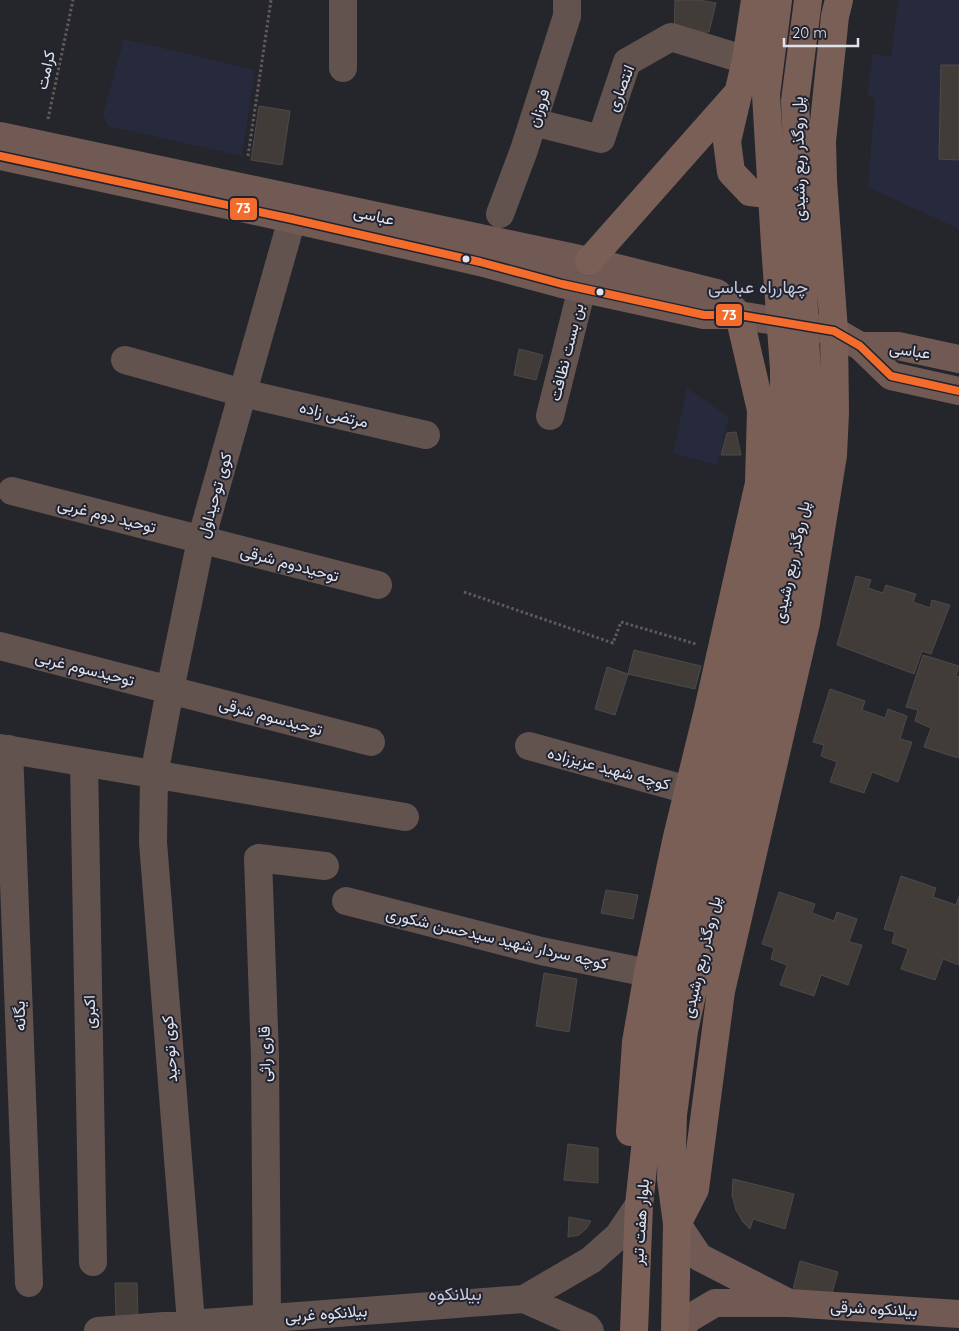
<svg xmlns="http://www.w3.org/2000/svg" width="959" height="1331" font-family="Quicksand,Vazirmatn,sans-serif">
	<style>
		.built { fill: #272a3c }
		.building { fill: #413c37; stroke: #4c4a4a }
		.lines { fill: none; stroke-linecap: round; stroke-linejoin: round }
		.path { stroke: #635959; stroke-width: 3; stroke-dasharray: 2.5 2.5; stroke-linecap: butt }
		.minor { stroke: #63534f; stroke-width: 28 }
		.major { stroke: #715a53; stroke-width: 28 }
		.highway { stroke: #7a5f57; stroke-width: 28 }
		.bus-1-casing { stroke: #212330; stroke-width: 11 }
		.bus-1 { stroke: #f36c2b; stroke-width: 8 }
		.bus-dot { fill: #e1e3ec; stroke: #212330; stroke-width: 2 }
		.labels { text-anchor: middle; stroke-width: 4; stroke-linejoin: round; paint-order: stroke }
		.street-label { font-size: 16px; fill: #e1e3ec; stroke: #212330 }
		.neighbourhood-label { font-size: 18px; fill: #c6c9db; stroke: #212330 }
		.line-badge { stroke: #212330; stroke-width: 2 }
		.badge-label { font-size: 14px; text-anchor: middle; font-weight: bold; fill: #fff }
	</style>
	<rect width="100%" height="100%" fill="#24262c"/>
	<!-- built -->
	<path class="built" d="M898,0H959V229L868,187L875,98L867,96L873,54L891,57Z
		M124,39L255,70L242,156L108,126L103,114Z
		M687,388L729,417L717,465L673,453Z"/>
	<!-- building -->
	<path class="building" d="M675,0H698L716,3L709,32L674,33Z
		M941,65H959V160L939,159Z
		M259,106L290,111L282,165L251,160Z
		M519,349L543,355L536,380L514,375Z
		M736,432L741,455H721L727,433Z
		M856,576L871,580L868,588L883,593L886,585L916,594L913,602L930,608L932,600L950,605L931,654L922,651L914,674L837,645Z
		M634,650L701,666L695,689L628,674Z
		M923,655L959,666L956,676L959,677V754L958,758L924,747L931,728L915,721L918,710L906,707Z
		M607,667L628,674L615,715L595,709Z
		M830,689L865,701L862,710L885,718L888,709L907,716L900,739L912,742L898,782L872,772L864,793L830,782L837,762L821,756L824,745L813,742Z
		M901,876L936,888L933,897L956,905L959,896V965L943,959L935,980L901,969L908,949L892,943L895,932L884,929Z
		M606,890L638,895L633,919L601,913Z
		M779,892L815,904L812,913L834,921L837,912L857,919L849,942L862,945L848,985L821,975L814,996L780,985L787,965L771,959L774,948L762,944Z
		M544,973L577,979L569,1032L536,1026Z
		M568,1144L598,1148V1183L564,1180Z
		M733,1179L794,1194L785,1229L753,1219L750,1229L743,1222L736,1210L732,1195Z
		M569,1217L591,1221L586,1229L579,1235L568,1237Z
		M800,1261L838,1272L829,1304L792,1294Z
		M115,1283H137L138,1315L116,1317Z"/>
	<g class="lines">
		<!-- path -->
		<path class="path" d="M48,119L73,0
			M248,156L271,0
			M464,592L613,643L621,622L696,644"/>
		<!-- minor -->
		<path class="minor" d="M343,68V0
			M533,122L601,139L627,62L671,37L746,60
			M500,214L524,150L567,16V0
			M125,360L243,393L426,435
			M550,416L582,288
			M12,491L378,585
			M0,646L371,742
			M529,746L688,790
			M0,748L405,817
			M9,749L29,1283
			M84,763L93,1262
			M346,901L541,951L648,973
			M524,1299L587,1327L590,1331
			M267,1318L265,1057L258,858L325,866
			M191,1323L153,842L154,775L170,690L201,540L292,219
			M98,1331L524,1299L591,1260L618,1236L639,1205"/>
		<!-- major -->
		<path class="major" d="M0,136L589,261L717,293L739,315
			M0,156L292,219L480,262L562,284L704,315H739L834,331L860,346L891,376L959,391
			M860,346H898L959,359
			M677,1224L699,1257L785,1301
			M681,1331L688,1319L715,1303H789L959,1314"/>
		<!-- highway -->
		<path class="highway" d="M755,0L746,60L727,141L731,172L750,192L775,195L790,194
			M589,261L736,95
			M630,1132L636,1042L648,973L677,837L708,710L759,483L761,410L739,315
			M677,1224L695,1189L721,991L806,623L833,455L835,413L834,331L823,181L822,141L835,16L839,0
			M634,1331L639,1205L649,1112L665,1009L764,576L782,486L784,426V369L775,245L766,95L778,0
			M675,1331L677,1224L671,1179L673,1115L684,1031L700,958L754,737L801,522L808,475L809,427L795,101L808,0"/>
		<!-- bus-1 casing -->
		<g class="bus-1-casing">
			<path id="bus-1" d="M0,156L292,219L480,262L562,284L704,315H739L834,331L860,346L891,376L959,391"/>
		</g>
		<!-- bus-1 -->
		<use href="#bus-1" class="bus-1"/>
	</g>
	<!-- markers -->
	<g class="bus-dot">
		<circle cx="466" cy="259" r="4.5"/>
		<circle cx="600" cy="292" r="4.5"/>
	</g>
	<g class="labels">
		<!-- street labels -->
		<g class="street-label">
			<text transform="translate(45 70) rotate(-78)" y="6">کرامت</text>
			<text transform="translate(620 88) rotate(-68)" y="6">انتصاری</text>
			<text transform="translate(538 108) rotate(-72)" y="6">فروزان</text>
			<text transform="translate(798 159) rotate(-91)" y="6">پل روگذر ربع رشیدی</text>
			<text transform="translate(374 215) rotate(12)" y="6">عباسى</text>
			<text transform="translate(910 350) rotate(8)" y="6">عباسى</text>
			<text transform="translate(566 352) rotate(-76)" y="6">بن بست نظافت</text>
			<text transform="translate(334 414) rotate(13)" y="6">مرتضی زاده</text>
			<text transform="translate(214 495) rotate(-74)" y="6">کوی توحیداول</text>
			<text transform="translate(107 515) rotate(14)" y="6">توحید دوم غربی</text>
			<text transform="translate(791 562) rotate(-78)" y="6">پل روگذر ربع رشیدی</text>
			<text transform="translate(290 563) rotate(15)" y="6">توحیددوم شرقی</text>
			<text transform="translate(85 668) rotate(14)" y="6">توحیدسوم غربی</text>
			<text transform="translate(271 716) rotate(15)" y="6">توحیدسوم شرقی</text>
			<text transform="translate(609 768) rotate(15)" y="6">کوچه شهید عزیززاده</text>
			<text transform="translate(497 938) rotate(13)" y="6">کوچه سردار شهید سیدحسن شکوری</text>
			<text transform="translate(701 957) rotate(-77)" y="6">پل روگذر ربع رشیدی</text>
			<text transform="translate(89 1012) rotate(-91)" y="6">اکبری</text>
			<text transform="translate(19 1016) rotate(-92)" y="6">یگانه</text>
			<text transform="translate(169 1049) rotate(-94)" y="6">کوی توحید</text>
			<text transform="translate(264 1054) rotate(-91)" y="6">قاری راثی</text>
			<text transform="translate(640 1222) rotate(-86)" y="6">بلوار هفت تیر</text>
			<text transform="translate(874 1308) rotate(3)" y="6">بیلانکوه شرقی</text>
			<text transform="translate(326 1313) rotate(-4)" y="6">بیلانکوه غربی</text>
		</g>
		<!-- neighbourhood labels -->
		<g class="neighbourhood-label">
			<text x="758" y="293">چهارراه عباسی</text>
			<text x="455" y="1300">بیلانکوه</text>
		</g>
	</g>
	<g class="line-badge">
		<rect x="229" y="197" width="29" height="24" rx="5" fill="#f36c2b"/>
		<rect x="715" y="303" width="28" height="24" rx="5" fill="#f36c2b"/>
	</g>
	<g class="badge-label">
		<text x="243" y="213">73</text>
		<text x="729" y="320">73</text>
	</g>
	<!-- scale -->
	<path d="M784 38v8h74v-8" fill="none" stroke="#e1e3ec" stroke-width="2.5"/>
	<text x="792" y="38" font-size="15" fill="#e1e3ec" stroke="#212330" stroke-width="4" paint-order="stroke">20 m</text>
</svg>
